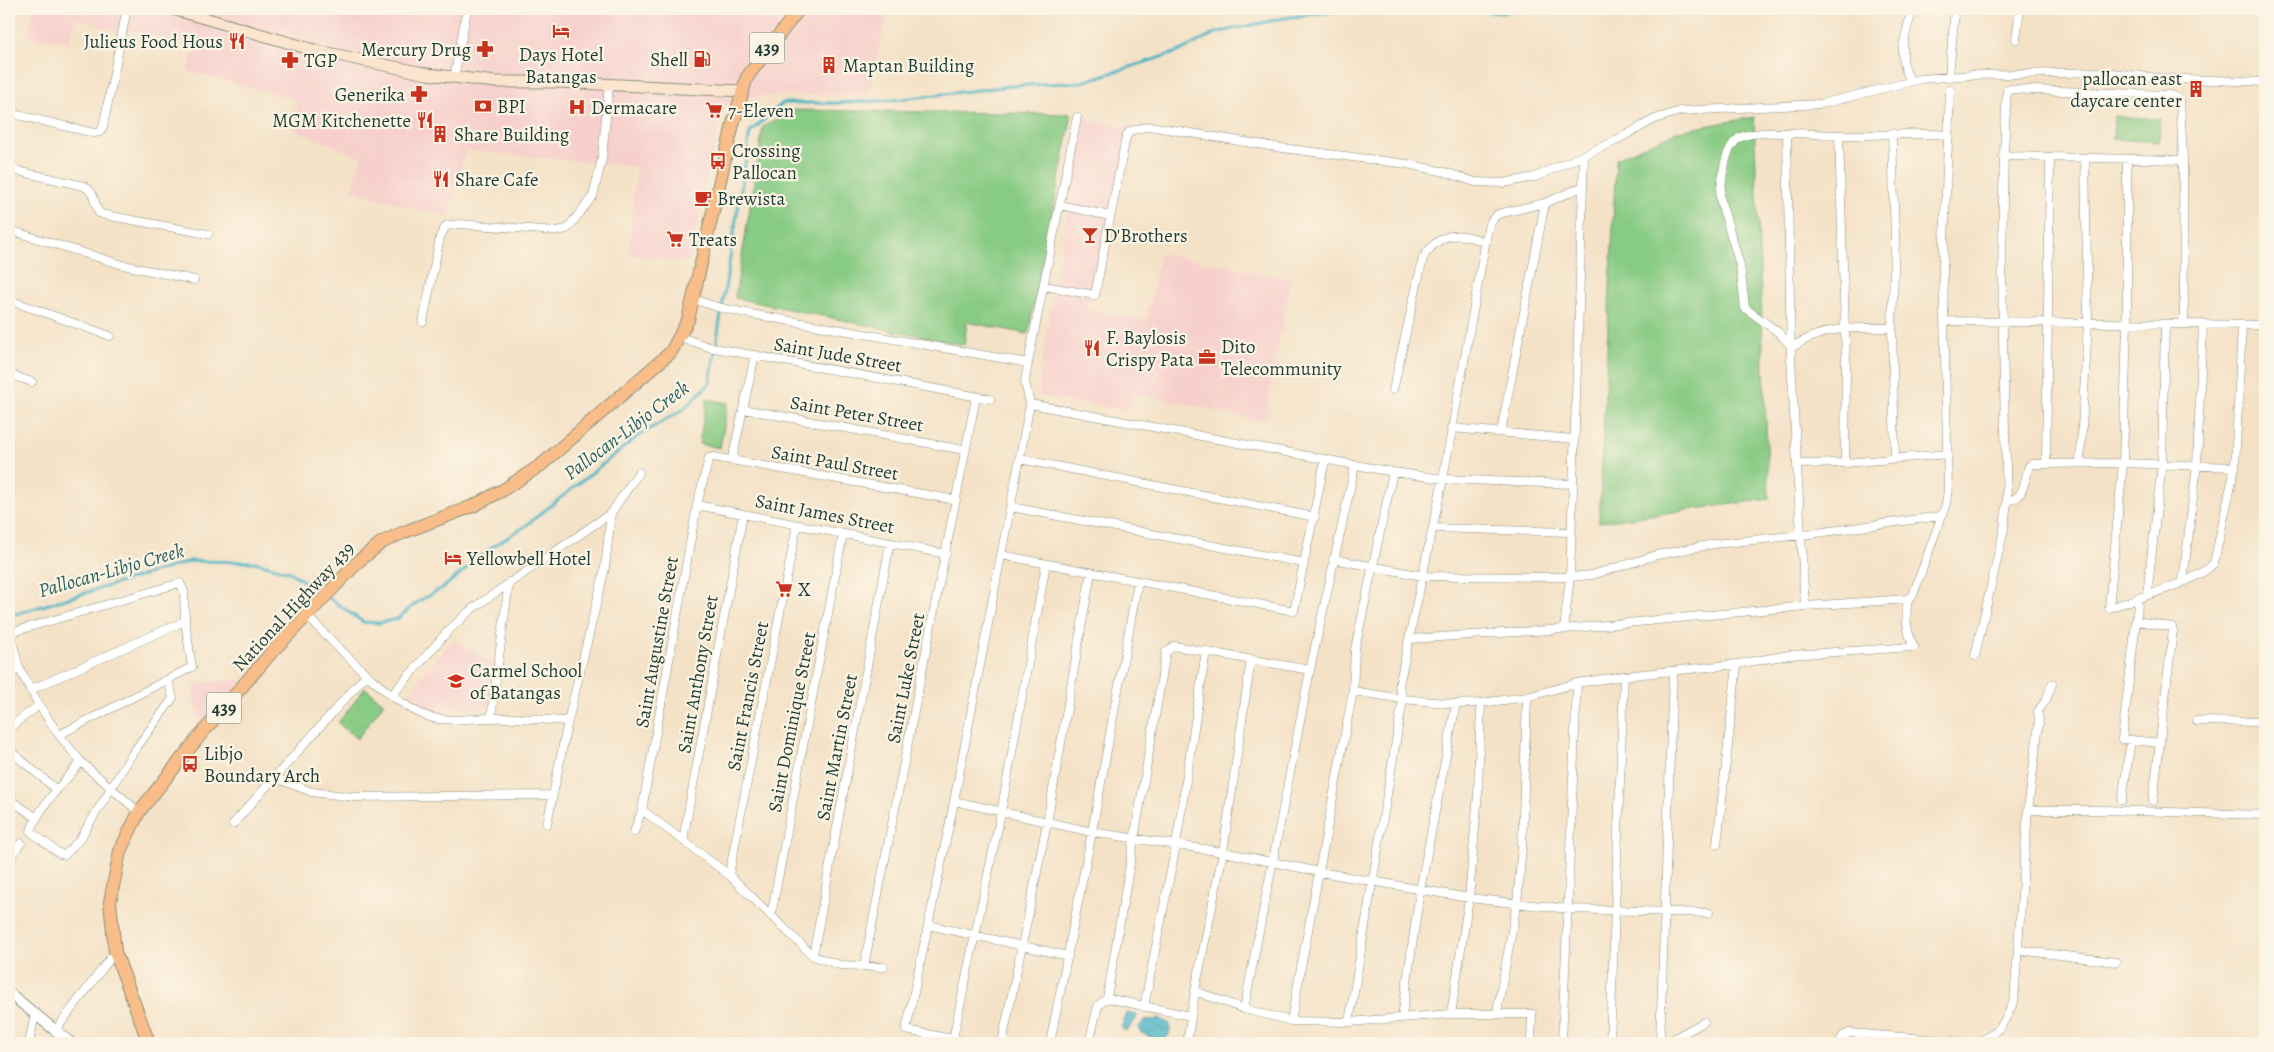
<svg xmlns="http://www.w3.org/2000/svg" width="2274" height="1052" font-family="Alegreya,serif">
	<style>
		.built { fill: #f7d0cb }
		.green { fill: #88cb84; stroke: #54845c }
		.water { fill: url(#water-ripples); stroke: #33787c }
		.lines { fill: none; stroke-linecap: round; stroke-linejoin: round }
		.stream { stroke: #47b2c5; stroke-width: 3 }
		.minor-casing { stroke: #8a907e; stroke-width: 9 }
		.tertiary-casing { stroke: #8a907e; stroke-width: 12 }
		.secondary-casing { stroke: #8a907e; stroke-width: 13 }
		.primary-casing { stroke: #8a907e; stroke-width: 14 }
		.minor { stroke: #fff; stroke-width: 8 }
		.tertiary { stroke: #fff; stroke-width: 10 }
		.secondary { stroke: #fce5cf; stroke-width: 11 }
		.primary { stroke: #f8bd88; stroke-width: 12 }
		.labels { text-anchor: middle; stroke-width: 4.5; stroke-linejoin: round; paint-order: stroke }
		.shield { fill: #fcf5e5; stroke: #617469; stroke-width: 1 }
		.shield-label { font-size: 18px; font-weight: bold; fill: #1f3d34 }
		.poi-label { font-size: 19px; fill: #1f3d34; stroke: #fcf5e5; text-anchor: start }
		.street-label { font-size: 19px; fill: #1f3d34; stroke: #fcf5e5 }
		.water-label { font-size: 20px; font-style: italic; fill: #2b6060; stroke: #fcf5e5 }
	</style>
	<defs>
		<pattern id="water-ripples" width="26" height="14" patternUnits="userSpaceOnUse" patternTransform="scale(1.25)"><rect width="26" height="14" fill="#47b2c5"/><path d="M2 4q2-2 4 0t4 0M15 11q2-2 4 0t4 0" fill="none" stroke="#3b92a1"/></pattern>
	</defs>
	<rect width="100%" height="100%" fill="#fcf5e5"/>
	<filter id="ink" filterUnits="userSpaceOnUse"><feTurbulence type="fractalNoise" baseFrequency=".02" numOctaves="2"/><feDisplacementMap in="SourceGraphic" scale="10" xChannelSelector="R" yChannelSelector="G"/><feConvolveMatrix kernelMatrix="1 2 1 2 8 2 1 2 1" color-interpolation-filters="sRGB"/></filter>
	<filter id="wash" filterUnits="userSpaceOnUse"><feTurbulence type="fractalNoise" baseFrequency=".0096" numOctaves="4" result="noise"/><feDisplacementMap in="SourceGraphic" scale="20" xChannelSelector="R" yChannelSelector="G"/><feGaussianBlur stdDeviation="1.12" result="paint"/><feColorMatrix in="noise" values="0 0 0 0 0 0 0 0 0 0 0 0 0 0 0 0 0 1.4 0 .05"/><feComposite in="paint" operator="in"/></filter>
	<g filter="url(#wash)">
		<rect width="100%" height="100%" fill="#f4e2c7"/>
		<!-- built -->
		<path class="built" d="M33,9H888L868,94L753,96L723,107L689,262L629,255L636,167L465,150L449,217L351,191L361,157L292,129L297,100L188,71L196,43L128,30L126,36L76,17L69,42L28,36Z
			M1083,118L1139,130L1087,309L1146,321L1160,253L1291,279L1264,421L1132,393L1129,411L1039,396V379Z
			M453,640L497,666L489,708L422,710L405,696Z
			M239,680L242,682L203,726L194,700L193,683Z"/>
		<!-- green -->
		<path class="green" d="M791,110L1072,114L1028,334L967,322L964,345L735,298L763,127Z
			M2114,116L2160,119L2159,142L2113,139Z
			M1754,117L1769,499L1599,522L1616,159L1678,131Z
			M707,399L728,403L720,448L699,444Z
			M365,688L384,703L357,739L338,723Z"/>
		<!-- water -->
		<path class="water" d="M1127,1013L1136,1014L1137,1018L1127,1031L1123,1030L1121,1027Z
			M1161,1019L1170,1024C1172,1048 1152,1039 1140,1032L1139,1027L1144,1020Z"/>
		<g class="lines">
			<!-- stream -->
			<path class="stream" d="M1462,9L1502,13L1518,9
				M329,598L363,622L379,623L397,619L419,601L444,587L495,545L524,527L638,436L684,409L710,383L750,132L783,103H839L894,100L1011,86L1082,82L1178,52L1215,33L1284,18L1357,9
				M9,616L191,561L255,562L290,572L322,594"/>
		</g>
	</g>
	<g filter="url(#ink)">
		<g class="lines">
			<!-- minor casing -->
			<g class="minor-casing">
				<path id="minor" d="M2016,39L2020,9
					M1949,76L1955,9
					M454,78L467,9
					M1911,81C1896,58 1905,34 1913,9
					M9,113L94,133L100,132L103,127L127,9
					M1787,133L1791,359L1805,606
					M1892,133L1895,240L1892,328L1895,459
					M1839,135L1846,363L1845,463
					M2003,156L2183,160
					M2127,159V323L2123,463L2109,608C2136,598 2196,583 2214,563L2235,467L2242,325
					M9,169L84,186C96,193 93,202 99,213L105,215L208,234
					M1060,205L1110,216
					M9,230L123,265L194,280
					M1044,286L1095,295L1126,137L1130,131L1149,126L1282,148L1407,164L1445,172L1475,182L1503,183L1535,177L1615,141L1655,119L1680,111L1821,104L1921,79L1973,75L2103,72L2158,78L2265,82
					M693,299L717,307L751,314L1028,363
					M9,300L110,336
					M1945,321L2259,325
					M423,322L440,237L446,226L459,224L556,231L567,229L593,196L602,159L609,85
					M1892,328C1853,327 1826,326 1792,347L1778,332L1745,308L1740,265L1721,202L1720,195C1723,178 1723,149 1739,138C1754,128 1817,135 1838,135C1875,136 1912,132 1949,135
					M680,337L709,347L990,399
					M9,374L32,382
					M1393,390L1423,258C1439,232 1458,231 1485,242
					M1030,404L1393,472L1443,479L1572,484
					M743,409L964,450
					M1451,428L1573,439
					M1501,432L1545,203
					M1020,459L1315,517
					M732,460L755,355
					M2046,462L2050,157
					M2080,462L2088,323L2085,158
					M1797,464L1845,463L1948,454
					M2007,500C2024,502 2025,478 2029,466L2032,464L2123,463L2235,467
					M697,505L946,554
					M1011,507L1304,563
					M1433,528L1570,532
					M1001,555L1294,611L1325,460
					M1333,559L1423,576L1570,577L1592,575L1657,555L1714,544L1802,535L1940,516
					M2183,581L2197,465L2203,324
					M2147,595L2162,464L2165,324
					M2139,597L2122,739L2160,743
					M306,615C334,643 396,710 433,718C452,722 472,718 491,718C516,717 542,720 568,721
					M2137,621L2172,627L2173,630L2153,801
					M1564,629L1570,577L1584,155
					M9,633L180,583L184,591L185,621L192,667L59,735
					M10,633L19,668L39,705L59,735L81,762L139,812
					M1410,639L1564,629L1805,606L1908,599L1913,595L1946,504L1948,489L1943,268L1950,90
					M1975,656L2004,529L2007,500C2003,363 1999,226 2007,89L2169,95L2174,96L2180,100L2183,160L2184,324
					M9,675L19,668
					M30,690L185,621
					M1353,691L1403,699L1456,704L1481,703L1527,697L1577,683L1624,676L1737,664L1789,655L1914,647C1906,630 1905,617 1908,599
					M392,695L448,631L472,609L611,513L639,472
					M491,718L509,582
					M2196,721L2265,722
					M9,728L39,705
					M9,750L57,790
					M81,762C67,778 34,813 31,832L60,854L65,855L80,839L132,754L173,698L168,680
					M276,778L312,792L354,797L552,795
					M9,799L37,818
					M2122,800L2131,740
					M954,801L1092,832L1223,852L1320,872L1469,898L1569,909L1709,913
					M642,810L729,875L813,956L840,965L884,967
					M2028,810H2104L2265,815
					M233,824L367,674
					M547,824L568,721L605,568L611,513
					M634,832L642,810L697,505L709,458L714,457L956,500
					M683,840L743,514
					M1717,844L1737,664
					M9,858L21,843
					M729,875L797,525
					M771,916L843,534
					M928,925L1068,956
					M2018,950L2116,962
					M813,956L890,543
					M864,966L976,397
					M1195,991L1244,1009L1291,1021L1349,1022L1451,1014H1532L1531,1043
					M1107,998L1190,1016
					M1144,1007L1176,845L1206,651
					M1244,1009L1310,670L1355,466
					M1497,1012L1517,903L1522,847L1527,697
					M1451,1014L1469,898L1478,793L1481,703
					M1402,1017L1420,890L1456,704
					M1291,1021L1353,691L1355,649L1393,472
					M1349,1022L1403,699L1399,686L1443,479L1488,228L1492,220L1498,214L1545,203L1582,187
					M55,1031L115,952
					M953,1039L1001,813L1046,564
					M1187,1040L1199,1043
					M29,1043L35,1014
					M973,1043L906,1030L952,812L1030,404L1025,382L1028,363L1077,117
					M1002,1043L1047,823L1091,572
					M1050,1043L1092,832L1138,581
					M1089,1043L1098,1006L1107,998L1166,652L1174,646L1310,670
					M1187,1043L1195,991L1223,852L1251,659
					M1562,1043L1577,683
					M1610,1043L1624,676
					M1660,1043L1673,671
					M1666,1043L1704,1022
					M1839,1043L1843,1036L1850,1033L1976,1043C1999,1033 2004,1024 2014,1001L2028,810L2039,723L2038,711L2046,700L2052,684"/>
			</g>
			<!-- tertiary casing -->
			<g class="tertiary-casing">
				<path id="tertiary" d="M9,993L71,1043"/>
			</g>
			<!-- secondary casing -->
			<g class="secondary-casing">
				<path id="secondary" d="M173,9L314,50L427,74L496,82H558L742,91"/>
			</g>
			<!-- primary casing -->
			<g class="primary-casing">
				<path id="primary" d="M149,1043L115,952L110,902L120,851L139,812L202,733L271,653L360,560L381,543L402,533L473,506L503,490L541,465L671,352L688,320L733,124L747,77L799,9"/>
			</g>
			<!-- minor -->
			<use href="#minor" class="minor"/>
			<!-- tertiary -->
			<use href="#tertiary" class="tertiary"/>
			<!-- secondary -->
			<use href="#secondary" class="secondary"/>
			<!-- primary -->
			<use href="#primary" class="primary"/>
		</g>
	</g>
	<!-- icons -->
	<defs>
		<g id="hotel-bare" transform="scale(1.35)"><path d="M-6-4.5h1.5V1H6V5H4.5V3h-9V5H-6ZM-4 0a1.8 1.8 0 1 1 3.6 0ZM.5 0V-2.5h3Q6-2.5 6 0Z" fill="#c8321e" stroke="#fcf5e5" stroke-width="2.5" paint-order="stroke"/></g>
		<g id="restaurant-bare" transform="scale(1.35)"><path d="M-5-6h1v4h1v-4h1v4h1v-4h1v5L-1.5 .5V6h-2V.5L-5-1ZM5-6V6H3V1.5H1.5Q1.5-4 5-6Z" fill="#c8321e" stroke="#fcf5e5" stroke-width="2.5" paint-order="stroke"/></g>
		<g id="pharmacy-bare" transform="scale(1.35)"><path d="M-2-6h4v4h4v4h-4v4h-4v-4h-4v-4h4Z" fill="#c8321e" stroke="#fcf5e5" stroke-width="2.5" paint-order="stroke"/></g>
		<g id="fuel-bare" transform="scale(1.35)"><path d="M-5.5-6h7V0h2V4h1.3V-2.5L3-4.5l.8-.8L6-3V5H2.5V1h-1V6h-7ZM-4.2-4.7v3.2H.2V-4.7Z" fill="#c8321e" stroke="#fcf5e5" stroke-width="2.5" paint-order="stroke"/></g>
		<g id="building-bare" transform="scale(1.35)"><path d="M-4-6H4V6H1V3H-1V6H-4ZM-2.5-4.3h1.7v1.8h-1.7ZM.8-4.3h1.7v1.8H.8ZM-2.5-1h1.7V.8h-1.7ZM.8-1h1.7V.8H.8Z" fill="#c8321e" stroke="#fcf5e5" stroke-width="2.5" paint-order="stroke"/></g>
		<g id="bank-bare" transform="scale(1.35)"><path d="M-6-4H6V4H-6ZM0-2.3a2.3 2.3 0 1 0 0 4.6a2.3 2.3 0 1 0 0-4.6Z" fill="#c8321e" stroke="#fcf5e5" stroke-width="2.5" paint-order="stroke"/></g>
		<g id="hospital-bare" transform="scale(1.35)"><path d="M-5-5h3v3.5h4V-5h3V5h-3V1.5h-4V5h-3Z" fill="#c8321e" stroke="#fcf5e5" stroke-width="2.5" paint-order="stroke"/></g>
		<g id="supermarket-bare" transform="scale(1.35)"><path d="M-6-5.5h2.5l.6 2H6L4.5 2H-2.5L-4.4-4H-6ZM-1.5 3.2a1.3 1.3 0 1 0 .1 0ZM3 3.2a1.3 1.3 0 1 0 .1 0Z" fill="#c8321e" stroke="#fcf5e5" stroke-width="2.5" paint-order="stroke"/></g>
		<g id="bus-bare" transform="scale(1.35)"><path d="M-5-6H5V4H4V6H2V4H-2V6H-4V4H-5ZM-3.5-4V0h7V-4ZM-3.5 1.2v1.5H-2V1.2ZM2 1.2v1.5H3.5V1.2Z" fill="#c8321e" stroke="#fcf5e5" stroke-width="2.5" paint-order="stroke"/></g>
		<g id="cafe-bare" transform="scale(1.35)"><path d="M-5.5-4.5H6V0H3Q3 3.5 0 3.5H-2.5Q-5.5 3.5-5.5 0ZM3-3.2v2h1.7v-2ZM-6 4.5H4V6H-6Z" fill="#c8321e" stroke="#fcf5e5" stroke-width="2.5" paint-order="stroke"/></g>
		<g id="bar-bare" transform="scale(1.35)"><path d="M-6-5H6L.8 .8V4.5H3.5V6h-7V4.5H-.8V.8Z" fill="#c8321e" stroke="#fcf5e5" stroke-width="2.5" paint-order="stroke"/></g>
		<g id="office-bare" transform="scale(1.35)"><path d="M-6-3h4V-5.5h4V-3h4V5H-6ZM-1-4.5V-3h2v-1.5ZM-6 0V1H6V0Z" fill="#c8321e" stroke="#fcf5e5" stroke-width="2.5" paint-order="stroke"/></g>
		<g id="school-bare" transform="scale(1.35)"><path d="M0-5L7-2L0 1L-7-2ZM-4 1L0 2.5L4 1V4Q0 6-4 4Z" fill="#c8321e" stroke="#fcf5e5" stroke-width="2.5" paint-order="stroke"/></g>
	</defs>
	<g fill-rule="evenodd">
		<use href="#hotel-bare" x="561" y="31"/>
		<use href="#restaurant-bare" x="237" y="41"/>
		<use href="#pharmacy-bare" x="485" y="49"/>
		<use href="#fuel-bare" x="702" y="59"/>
		<use href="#pharmacy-bare" x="290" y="60"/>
		<use href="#building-bare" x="829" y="65"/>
		<use href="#building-bare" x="2196" y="89"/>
		<use href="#pharmacy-bare" x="419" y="94"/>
		<use href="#bank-bare" x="483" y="106"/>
		<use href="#hospital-bare" x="577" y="107"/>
		<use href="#supermarket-bare" x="714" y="110"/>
		<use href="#restaurant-bare" x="425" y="120"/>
		<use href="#building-bare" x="440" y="134"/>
		<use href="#bus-bare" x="718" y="161"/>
		<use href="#restaurant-bare" x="441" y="179"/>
		<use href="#cafe-bare" x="703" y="198"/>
		<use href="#bar-bare" x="1090" y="235"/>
		<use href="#supermarket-bare" x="675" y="239"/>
		<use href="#restaurant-bare" x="1092" y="348"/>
		<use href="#office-bare" x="1207" y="357"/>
		<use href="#hotel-bare" x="453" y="558"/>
		<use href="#supermarket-bare" x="784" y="589"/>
		<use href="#school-bare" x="456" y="681"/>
		<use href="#bus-bare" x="190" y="764"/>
	</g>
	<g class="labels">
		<!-- shield labels -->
		<g class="shield">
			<rect x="749.5" y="32.5" width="35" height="31" rx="4"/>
			<rect x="206.5" y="692.5" width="35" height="31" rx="4"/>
		</g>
		<g class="shield-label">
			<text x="767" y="54">439</text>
			<text x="224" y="714">439</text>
		</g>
		<!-- poi labels -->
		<g class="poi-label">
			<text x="223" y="48" text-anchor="end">Julieus Food Hous</text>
			<text x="471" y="56" text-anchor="end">Mercury Drug</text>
			<text x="561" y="61" text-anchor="middle">Days Hotel<tspan x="561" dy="22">Batangas</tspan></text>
			<text x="688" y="66" text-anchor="end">Shell</text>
			<text x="304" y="67">TGP</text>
			<text x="843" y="72">Maptan Building</text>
			<text x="2182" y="85" text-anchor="end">pallocan east<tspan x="2182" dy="22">daycare center</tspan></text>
			<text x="405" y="101" text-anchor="end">Generika</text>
			<text x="497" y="113">BPI</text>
			<text x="591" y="114">Dermacare</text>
			<text x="728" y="117">7-Eleven</text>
			<text x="411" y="127" text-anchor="end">MGM Kitchenette</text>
			<text x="454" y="141">Share Building</text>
			<text x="732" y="157">Crossing<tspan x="732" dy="22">Pallocan</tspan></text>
			<text x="455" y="186">Share Cafe</text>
			<text x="717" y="205">Brewista</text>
			<text x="1104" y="242">D'Brothers</text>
			<text x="689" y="246">Treats</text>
			<text x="1106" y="344">F. Baylosis<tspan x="1106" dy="22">Crispy Pata</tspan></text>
			<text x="1221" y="353">Dito<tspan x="1221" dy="22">Telecommunity</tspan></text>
			<text x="467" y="565">Yellowbell Hotel</text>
			<text x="798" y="596">X</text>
			<text x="470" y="677">Carmel School<tspan x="470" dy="22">of Batangas</tspan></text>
			<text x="204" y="760">Libjo<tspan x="204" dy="22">Boundary Arch</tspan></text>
		</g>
		<!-- street labels -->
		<g class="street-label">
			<text transform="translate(838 354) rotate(10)" y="7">Saint Jude Street</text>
			<text transform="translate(857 413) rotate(10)" y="7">Saint Peter Street</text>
			<text transform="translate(835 462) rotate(10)" y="7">Saint Paul Street</text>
			<text transform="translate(825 513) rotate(11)" y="7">Saint James Street</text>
			<text transform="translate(293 606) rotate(-47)" y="7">National Highway 439</text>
			<text transform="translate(656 642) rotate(-80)" y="7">Saint Augustine Street</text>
			<text transform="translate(697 674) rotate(-80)" y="7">Saint Anthony Street</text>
			<text transform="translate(905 678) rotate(-79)" y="7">Saint Luke Street</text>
			<text transform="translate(747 696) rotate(-79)" y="7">Saint Francis Street</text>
			<text transform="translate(791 722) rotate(-79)" y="7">Saint Dominique Street</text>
			<text transform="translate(836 747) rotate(-79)" y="7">Saint Martin Street</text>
		</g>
		<!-- water labels -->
		<g class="water-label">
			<text transform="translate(626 430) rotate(-37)" y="7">Pallocan-Libjo Creek</text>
			<text transform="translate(111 570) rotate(-16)" y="7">Pallocan-Libjo Creek</text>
		</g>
	</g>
	<!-- margin -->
	<rect width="2274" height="1052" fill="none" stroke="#fcf5e5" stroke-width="30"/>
</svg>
